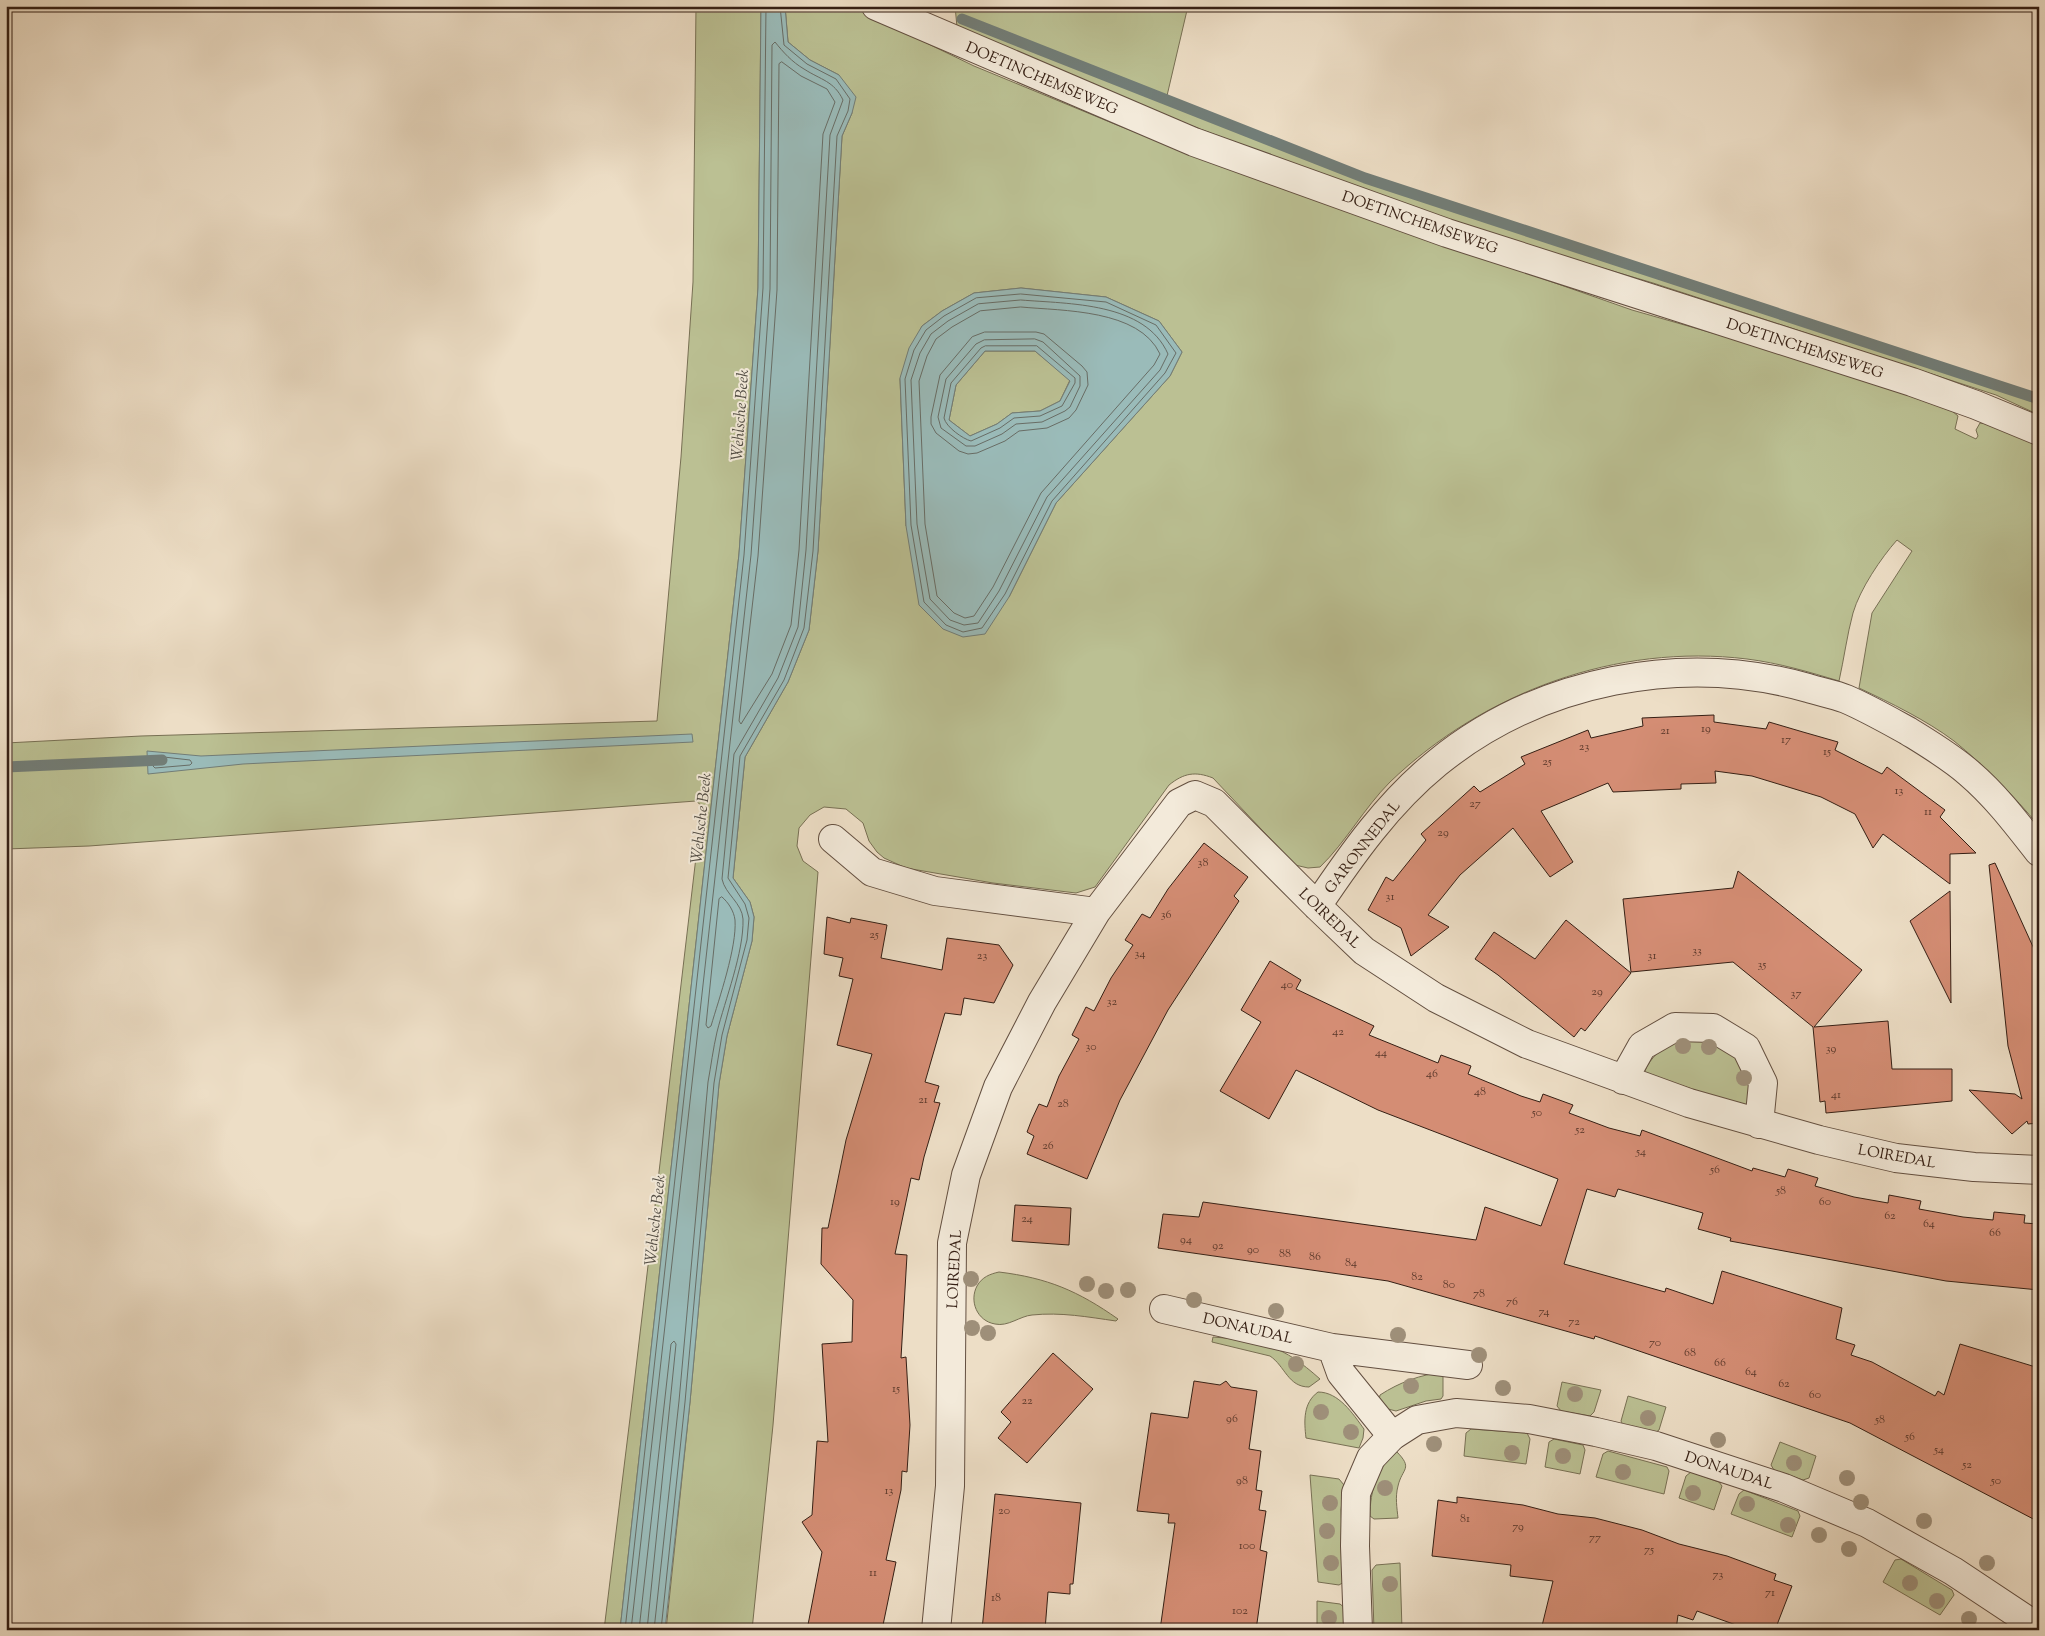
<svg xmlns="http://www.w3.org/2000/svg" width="2045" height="1636" font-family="'Sorts Mill Goudy',serif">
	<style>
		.green { fill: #bbc093; stroke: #787054; fill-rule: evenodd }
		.water { fill: #9abbb9; stroke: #727d77; fill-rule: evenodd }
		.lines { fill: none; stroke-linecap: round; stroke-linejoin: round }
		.shore { stroke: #686d66; stroke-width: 1 }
		.stream { stroke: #727d77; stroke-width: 11 }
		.building { fill: #d48d74; stroke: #351f14 }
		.minor-casing { stroke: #634f40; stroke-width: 30 }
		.tertiary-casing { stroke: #634f40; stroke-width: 30 }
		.minor { stroke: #f3eada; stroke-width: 28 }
		.tertiary { stroke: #f3eada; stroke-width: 28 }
		.tree { fill: #9e8f79 }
		.labels { text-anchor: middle; stroke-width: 4; stroke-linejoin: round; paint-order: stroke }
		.number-label { font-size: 12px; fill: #5d3a2c }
		.street-label { font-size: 15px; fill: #351f14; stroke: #f3eada }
		.water-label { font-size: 16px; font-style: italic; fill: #534e46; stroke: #f3eada }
	</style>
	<rect width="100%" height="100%" fill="#eddec6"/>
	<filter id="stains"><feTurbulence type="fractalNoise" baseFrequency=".004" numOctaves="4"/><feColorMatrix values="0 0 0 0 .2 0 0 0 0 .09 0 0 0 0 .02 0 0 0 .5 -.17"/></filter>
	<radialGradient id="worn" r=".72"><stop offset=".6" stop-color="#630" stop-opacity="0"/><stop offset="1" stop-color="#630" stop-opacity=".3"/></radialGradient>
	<!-- green -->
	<path class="green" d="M696,6H761L758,288L739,554L620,1630H604L632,1402L702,806L696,801L89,846L6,849V743L141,736L657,721L681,457L693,282Z
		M785,6H850L974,66L1117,125L1225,167L1632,310L1758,346L1871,382L1952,411L1958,416L1955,429L1976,439L1978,436L1976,430L1980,423L1989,424L2039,446V826C2013,795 1985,766 1954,741C1926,720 1891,703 1859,688L1872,613L1912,551L1897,540C1881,558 1860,589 1853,613C1847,635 1844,659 1839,681C1809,672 1779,663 1747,659C1617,643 1484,692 1390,782C1364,808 1346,842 1320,867L1308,868L1295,865L1213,778C1195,771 1184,773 1169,785L1095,887L1076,893L993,883L906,868L884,858L877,852L869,841L863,823L846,809L824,807L810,815L799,828L797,846L803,861L818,872L773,1425L752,1630H666L690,1402L719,1084L727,1036L752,941L754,917L750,902L733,878L745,757L788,682L809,630L818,551L842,136L852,113L839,75L810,60L788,42ZM1021,288L1106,297L1159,321L1182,352L1170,376L1056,503L1009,597L906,526L900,379L922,326L942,311L974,293Z
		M955,6H1188L1166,100L1365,178L2039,399V415L1996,395L1653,283L1508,240L1354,187L1192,126L957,27Z
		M985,351H1035L1070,380L1060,401L1040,411L1012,413L997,424L970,436L949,420L956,385Z
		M1679,1038L1707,1040L1740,1060L1751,1085L1749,1108L1644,1073C1651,1055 1663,1048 1679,1038Z
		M999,1272C1048,1278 1078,1291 1118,1319L1116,1321C1088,1317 1061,1312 1032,1315C1020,1316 1008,1327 995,1324C977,1321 969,1301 977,1286C982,1277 990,1274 999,1272Z
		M1213,1337C1263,1341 1282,1345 1320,1379L1309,1387C1288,1387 1285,1366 1270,1356L1212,1342Z
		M1443,1372V1396L1441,1399L1426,1401L1396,1411L1388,1409L1379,1400L1380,1395C1400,1382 1420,1375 1443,1372Z
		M1562,1382L1601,1390L1594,1412L1590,1416L1561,1411L1557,1406Z
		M1318,1392C1339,1392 1353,1414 1364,1429L1363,1438L1359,1448L1306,1438C1304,1421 1303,1403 1318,1392Z
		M1628,1396L1666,1407L1659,1430L1656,1432L1623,1425L1621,1421Z
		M1471,1429L1527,1433L1530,1439L1526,1464L1464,1456L1466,1433Z
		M1554,1439L1583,1445L1585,1450L1580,1474L1545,1467L1549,1442Z
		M1780,1442L1816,1456L1809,1478L1803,1480L1774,1470L1771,1465Z
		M1396,1451C1414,1469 1402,1468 1398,1486C1395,1497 1397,1508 1398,1518L1374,1519L1370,1516C1370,1490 1377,1469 1396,1451Z
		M1608,1451L1667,1467L1669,1471L1664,1494L1596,1477L1603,1454Z
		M1691,1472L1719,1482L1722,1486L1714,1510L1679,1498L1686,1476Z
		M1310,1475L1339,1479L1344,1485L1341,1510L1344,1582L1339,1585L1318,1582Z
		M1744,1490L1798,1511L1800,1516L1792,1537L1731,1514L1739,1494Z
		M1901,1559L1952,1590L1954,1595L1940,1615L1883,1582L1895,1560Z
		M1400,1563L1402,1630H1374L1372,1570L1376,1565Z
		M1317,1601L1340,1604L1345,1608V1630H1317Z"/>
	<!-- water -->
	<path class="water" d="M761,6H785L788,42L810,60L839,75L856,97L852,113L842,136L818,551L809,630L788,682L745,757L733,878L750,902L754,917L752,941L727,1036L719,1084L690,1402L665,1630H620L739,554L758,288Z
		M1021,288L1106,297L1159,321L1182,352L1170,376L1056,503L1009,597L985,634L963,637L943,629L919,605L906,526L900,378L909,348L922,326L942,311L974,293ZM985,351H1035L1070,381L1060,401L1040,411L1012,413L997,424L970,436L949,420L956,385Z
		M692,734L693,742L243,764L148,774L147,751L201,756Z"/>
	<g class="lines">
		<!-- shore -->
		<path class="shore" d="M782,62L801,76L827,89L835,102L823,134L799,550L791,625L772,674L741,724L739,721L758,556L777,290L779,64Z
			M1021,294L1106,302L1156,325L1176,353L1165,373L1052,501L1005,594L982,628L963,632L946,625L924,602L911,525L905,379L914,350L926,330L944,316L976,298Z
			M1021,300C1069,304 1145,302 1168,354L1160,370L1047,497L999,591L978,623L964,625L950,620L930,599L917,524L911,380L920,353L931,334L948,321L978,304Z
			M1021,307C1063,311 1139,309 1160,354L1154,365L1041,493L993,587L974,616L965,618L954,613L937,596L925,524L919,381L927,356L936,339L952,327L980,311Z
			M985,332H1036L1044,334L1082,366L1087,372L1088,385L1076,410L1069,418L1047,428L1019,431L1005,441L977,453L968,454L959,451L936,433L931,424V417L940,375L972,337Z
			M1035,339L1043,342L1080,376V386L1070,407L1065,411L1042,422L1016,424L1002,434L975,446H966L941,428L938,417L946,379L976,344L984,340Z
			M1037,346L1075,378V383L1062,406L1040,416L1014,418L1000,428L971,441C963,439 946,427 944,418L951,383L981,348L985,346Z
			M155,756L190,760L192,763L190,765L155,768L153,766L152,759Z
			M722,897C728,902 734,911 735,920C737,947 719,999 711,1026L708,1028L706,1025L719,899Z
			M625,1630L744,555L763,288L766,6
			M631,1630L751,555L770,289L772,45L775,42C783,52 792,62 804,69C821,80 834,81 843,100L830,135L806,550L798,627L778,678L734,754L722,879C725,894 742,903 743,919C744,952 725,1000 717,1032C713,1049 711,1066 708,1082L679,1401L654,1630
			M639,1630L671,1344L674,1341L676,1344L647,1630
			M661,1630L685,1402L714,1083L722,1035L747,940L749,918L745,904L728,878L740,756L784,680L804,628L813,551L837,136L848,111L850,99L836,79L807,64L784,45L780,6"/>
		<!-- stream -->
		<path class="stream" d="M962,19L1365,178L2039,399
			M6,767L162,760"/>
	</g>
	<!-- building -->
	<path class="building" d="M1714,715V722L1766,729L1769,722L1803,732L1838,742L1835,750L1882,774L1887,767L1945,810L1940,817L1976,853L1950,854V884L1883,834L1873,848L1855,814L1821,797L1752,776L1715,771L1716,783L1681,784V789L1613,792L1608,783L1541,811L1573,862L1550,877L1513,828L1460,875L1428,915L1449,927L1411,956L1401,928L1368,910L1386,877L1393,881L1426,840L1421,834L1474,786L1480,792L1525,764L1521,757L1588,730L1591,738L1643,726L1642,718Z
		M1204,843L1248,877L1234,896L1239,901L1168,1010L1120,1100L1087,1179L1027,1154L1034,1136L1027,1132L1032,1119L1039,1104L1047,1107L1059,1076L1079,1039L1072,1035L1086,1007L1094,1011L1111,978L1133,945L1125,940L1142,914L1150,918L1168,889Z
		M1995,863L2039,960V1123L2028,1124L2027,1121L2012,1134L1969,1090L2015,1094L2022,1099L2008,1046L1989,865Z
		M1738,871L1862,970L1814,1027L1888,1021L1892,1069H1952V1101L1826,1113L1825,1101L1820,1102L1813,1027L1733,962L1631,972L1623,899L1733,888Z
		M1950,891L1951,1003L1910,921Z
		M827,917L850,923L851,918L887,925L881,958L942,970L947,938L999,945L1013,965L994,1003L964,998L961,1015L945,1013L925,1082L939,1086L934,1102L940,1103L924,1157L919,1180L911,1178L895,1254L907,1255L901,1358L906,1357L910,1425L907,1472L902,1471L901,1490L886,1560L896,1562L882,1630H807L822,1552L802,1522L812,1515L817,1441L828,1442L822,1344L852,1342L853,1300L821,1264L822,1228H828L846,1140L872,1054L837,1045L853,979L839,976L843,958L824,954Z
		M1566,920L1631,973L1585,1031L1581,1028L1574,1037L1498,975L1475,959L1494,932L1535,959Z
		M1270,961L1301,980L1296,989L1374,1026L1369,1035L1438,1063L1441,1055L1471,1066L1468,1074L1521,1096L1540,1102L1543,1094L1573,1105L1569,1113L1609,1128L1640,1136L1642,1130L1752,1171L1753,1168L1785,1177L1788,1169L1818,1178L1815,1186L1854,1197L1888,1203L1889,1195L1921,1201L1919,1209L1963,1217L1993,1220L1994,1212L2025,1215L2024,1223L2039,1224V1290L1946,1281L1730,1241L1731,1238L1698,1229L1703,1213L1618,1189L1615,1197L1587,1189L1564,1264L1665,1292L1666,1288L1713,1304L1722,1271L1842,1308L1836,1339L1855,1345L1851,1355L1872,1362L1935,1396L1938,1391L1944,1395L1960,1344L2039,1368V1522L1850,1423L1595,1336L1594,1339L1388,1281L1158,1248L1163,1214L1199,1217L1203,1202L1476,1240L1485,1207L1541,1226L1558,1179L1378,1110L1296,1070L1269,1119L1220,1091L1261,1022L1241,1010Z
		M1015,1205L1071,1208L1069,1245L1012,1241Z
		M1053,1353L1093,1389L1027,1463L998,1438L1011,1422L1001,1412Z
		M1194,1381L1220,1385L1226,1381L1231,1387L1257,1391L1249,1449L1261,1451L1256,1490L1262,1491L1259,1510L1266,1511L1260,1550L1267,1552L1256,1630H1160L1175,1523H1168L1169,1514L1137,1511L1151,1413L1188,1418Z
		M995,1494L1081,1503L1073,1584H1070V1594L1048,1592L1045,1630H982Z
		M1457,1497L1523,1505L1558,1514L1595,1518L1642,1530L1679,1544L1727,1556L1776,1574L1774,1580L1792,1586L1775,1630H1750L1697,1611L1693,1620L1678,1615L1676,1630H1541L1553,1581L1510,1576L1511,1565L1432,1556L1438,1500L1457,1503Z"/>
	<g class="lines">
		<!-- minor casing -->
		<g class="minor-casing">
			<path id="minor" d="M876,6L1194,142L1447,233L1912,382L1976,405L2039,431
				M833,839L872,872L935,891L1096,912
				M1317,906C1352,854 1388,803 1437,763C1539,680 1682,652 1808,688C1820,692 1834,694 1846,699C1867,708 1888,720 1908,731C1929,744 1951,757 1969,773C1996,796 2017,824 2039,852
				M1623,1080L1642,1046L1675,1027L1713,1028L1746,1048L1763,1083L1759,1124
				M1164,1309L1332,1348L1341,1373L1392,1436
				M1332,1348L1468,1365
				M936,1630L950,1486L952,1243L966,1175L998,1087L1042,1002L1096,912L1179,803L1195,795L1214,803L1317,906L1364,951L1436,998L1527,1044L1689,1103L1819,1140L1896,1158L1974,1167L2039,1170"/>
		</g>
		<!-- tertiary casing -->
		<g class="tertiary-casing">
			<path id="tertiary" d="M1358,1630L1355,1546L1356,1493L1371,1458L1392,1436L1417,1420L1456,1413L1529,1419L1596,1432L1656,1446L1784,1488L1867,1523L1953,1571L2039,1628"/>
		</g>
		<!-- minor -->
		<use href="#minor" class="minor"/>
		<!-- tertiary -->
		<use href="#tertiary" class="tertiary"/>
	</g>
	<!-- trees -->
	<g class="tree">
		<circle cx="1683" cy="1046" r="8"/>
		<circle cx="1709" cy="1047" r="8"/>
		<circle cx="1744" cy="1078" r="8"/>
		<circle cx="971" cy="1279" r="8"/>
		<circle cx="1087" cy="1284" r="8"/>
		<circle cx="1128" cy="1290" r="8"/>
		<circle cx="1106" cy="1291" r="8"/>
		<circle cx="1194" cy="1300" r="8"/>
		<circle cx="1276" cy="1311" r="8"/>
		<circle cx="972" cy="1328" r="8"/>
		<circle cx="988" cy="1333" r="8"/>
		<circle cx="1398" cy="1335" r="8"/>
		<circle cx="1479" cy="1355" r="8"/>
		<circle cx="1296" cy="1364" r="8"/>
		<circle cx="1411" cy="1386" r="8"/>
		<circle cx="1503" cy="1388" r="8"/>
		<circle cx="1575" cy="1394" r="8"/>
		<circle cx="1321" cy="1412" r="8"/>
		<circle cx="1648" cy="1418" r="8"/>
		<circle cx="1351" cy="1432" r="8"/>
		<circle cx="1718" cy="1440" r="8"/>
		<circle cx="1434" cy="1444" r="8"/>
		<circle cx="1512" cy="1453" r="8"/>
		<circle cx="1563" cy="1456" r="8"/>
		<circle cx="1794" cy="1463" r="8"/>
		<circle cx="1623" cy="1472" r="8"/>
		<circle cx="1847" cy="1478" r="8"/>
		<circle cx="1385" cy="1488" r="8"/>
		<circle cx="1693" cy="1493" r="8"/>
		<circle cx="1861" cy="1502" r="8"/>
		<circle cx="1330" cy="1503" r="8"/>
		<circle cx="1747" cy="1504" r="8"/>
		<circle cx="1924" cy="1521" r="8"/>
		<circle cx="1788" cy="1525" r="8"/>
		<circle cx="1327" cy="1531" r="8"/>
		<circle cx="1819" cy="1535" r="8"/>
		<circle cx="1849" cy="1549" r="8"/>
		<circle cx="1331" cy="1563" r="8"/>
		<circle cx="1987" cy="1563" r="8"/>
		<circle cx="1910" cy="1583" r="8"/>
		<circle cx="1390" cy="1584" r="8"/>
		<circle cx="1937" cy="1601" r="8"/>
		<circle cx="1329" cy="1618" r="8"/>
		<circle cx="1969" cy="1619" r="8"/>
	</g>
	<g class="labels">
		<!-- number labels -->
		<g class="number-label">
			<text x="1706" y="732">19</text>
			<text x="1665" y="734">21</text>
			<text x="1786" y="743">17</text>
			<text x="1584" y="750">23</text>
			<text x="1827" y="755">15</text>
			<text x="1547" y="765">25</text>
			<text x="1899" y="794">13</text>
			<text x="1475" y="807">27</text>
			<text x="1928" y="815">11</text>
			<text x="1443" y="836">29</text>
			<text x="1203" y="866">38</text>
			<text x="1390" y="900">31</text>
			<text x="1166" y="918">36</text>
			<text x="874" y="938">25</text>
			<text x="1697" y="954">33</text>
			<text x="1140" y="957">34</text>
			<text x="982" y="959">23</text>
			<text x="1652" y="959">31</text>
			<text x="1762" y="968">35</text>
			<text x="1287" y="988">40</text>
			<text x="1597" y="995">29</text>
			<text x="1796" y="997">37</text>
			<text x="1112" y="1005">32</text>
			<text x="1338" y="1035">42</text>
			<text x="1091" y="1050">30</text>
			<text x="1831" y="1052">39</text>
			<text x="1381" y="1056">44</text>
			<text x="1432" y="1077">46</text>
			<text x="1480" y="1095">48</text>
			<text x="1836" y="1098">41</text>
			<text x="923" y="1103">21</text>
			<text x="1063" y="1107">28</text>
			<text x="1537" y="1116">50</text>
			<text x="1580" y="1133">52</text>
			<text x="1048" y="1149">26</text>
			<text x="1641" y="1155">54</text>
			<text x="1715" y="1173">56</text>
			<text x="1781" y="1194">58</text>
			<text x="895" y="1205">19</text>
			<text x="1825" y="1205">60</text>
			<text x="1890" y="1219">62</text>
			<text x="1027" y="1222">24</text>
			<text x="1929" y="1227">64</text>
			<text x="1995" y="1236">66</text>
			<text x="1186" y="1243">94</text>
			<text x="1218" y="1249">92</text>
			<text x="1253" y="1253">90</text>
			<text x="1285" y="1257">88</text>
			<text x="1315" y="1260">86</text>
			<text x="1351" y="1266">84</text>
			<text x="1417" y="1280">82</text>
			<text x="1449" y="1288">80</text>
			<text x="1479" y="1297">78</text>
			<text x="1512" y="1305">76</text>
			<text x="1544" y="1315">74</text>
			<text x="1574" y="1325">72</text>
			<text x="1655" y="1346">70</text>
			<text x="1690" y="1356">68</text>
			<text x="1720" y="1366">66</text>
			<text x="1751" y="1375">64</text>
			<text x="1784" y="1387">62</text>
			<text x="896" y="1392">15</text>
			<text x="1815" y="1398">60</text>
			<text x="1027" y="1404">22</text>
			<text x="1232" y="1422">96</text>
			<text x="1880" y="1423">58</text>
			<text x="1910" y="1440">56</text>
			<text x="1939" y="1453">54</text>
			<text x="1967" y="1468">52</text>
			<text x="1242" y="1484">98</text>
			<text x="1996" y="1484">50</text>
			<text x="889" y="1494">13</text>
			<text x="1004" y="1514">20</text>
			<text x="1465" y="1522">81</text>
			<text x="1518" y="1530">79</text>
			<text x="1595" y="1541">77</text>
			<text x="1247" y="1549">100</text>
			<text x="1649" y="1553">75</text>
			<text x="873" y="1576">11</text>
			<text x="1718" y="1578">73</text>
			<text x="1770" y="1596">71</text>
			<text x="996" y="1601">18</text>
			<text x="1240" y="1614">102</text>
		</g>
		<!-- street labels -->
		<g class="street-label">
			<text transform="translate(1042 78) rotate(23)" y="5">DOETINCHEMSEWEG</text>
			<text transform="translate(1420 222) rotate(19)" y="5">DOETINCHEMSEWEG</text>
			<text transform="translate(1805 348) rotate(18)" y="5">DOETINCHEMSEWEG</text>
			<text transform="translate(1362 847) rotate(-52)" y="5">GARONNEDAL</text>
			<text transform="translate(1330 918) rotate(44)" y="5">LOIREDAL</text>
			<text transform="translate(1897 1156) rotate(10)" y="5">LOIREDAL</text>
			<text transform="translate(954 1269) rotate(-87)" y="5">LOIREDAL</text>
			<text transform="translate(1248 1328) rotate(13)" y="5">DONAUDAL</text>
			<text transform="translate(1729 1470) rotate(18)" y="5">DONAUDAL</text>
		</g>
		<!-- water labels -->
		<g class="water-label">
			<text transform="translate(739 415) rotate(-86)" y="6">Wehlsche Beek</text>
			<text transform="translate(700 818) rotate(-84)" y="6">Wehlsche Beek</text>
			<text transform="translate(654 1220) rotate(-84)" y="6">Wehlsche Beek</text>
		</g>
	</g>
	<!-- margin -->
	<rect width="2045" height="1636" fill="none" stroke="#eddec6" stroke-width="25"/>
	<rect x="8" y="8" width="2030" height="1621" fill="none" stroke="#351f14" stroke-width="2.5"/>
	<rect x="12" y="12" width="2020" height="1611" fill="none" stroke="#351f14"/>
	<rect width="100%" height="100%" filter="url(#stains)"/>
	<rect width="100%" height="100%" fill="url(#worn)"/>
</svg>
